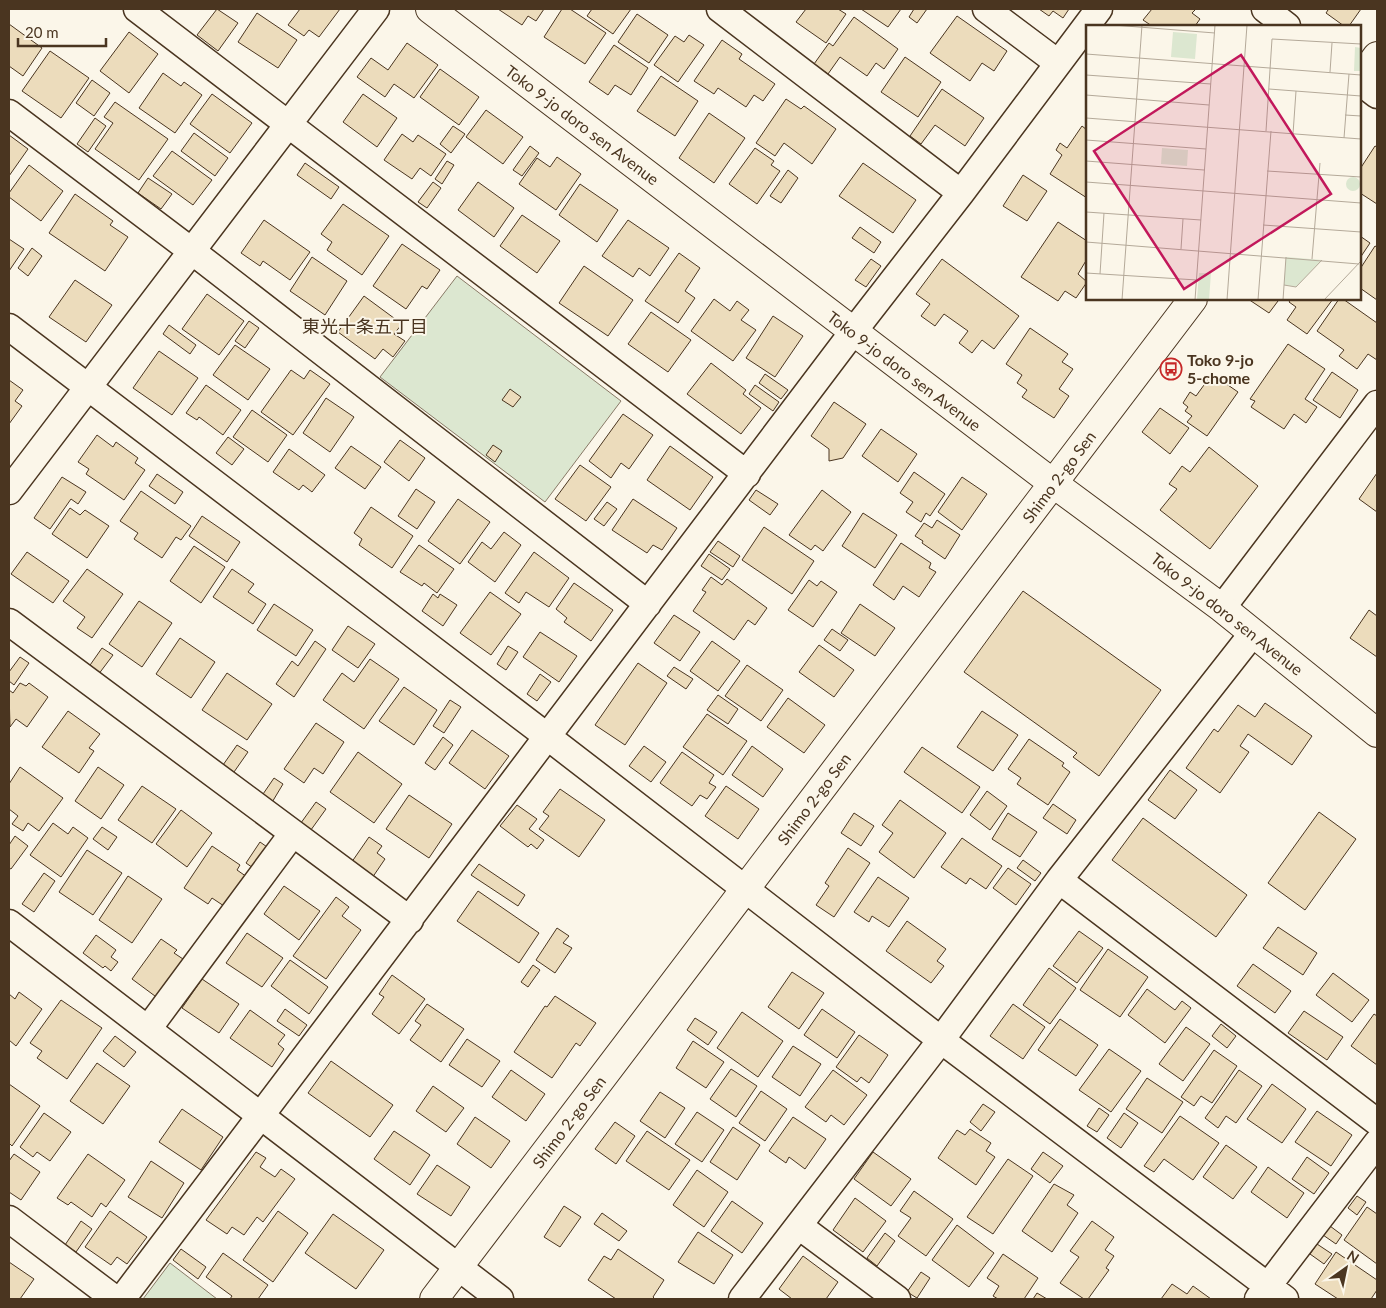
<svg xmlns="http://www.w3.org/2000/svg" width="1386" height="1308" font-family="Lato,'Noto Sans JP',sans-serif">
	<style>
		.green { fill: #dce7d0; stroke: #887966 }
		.building { fill: #ecdcbc; stroke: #4a3520 }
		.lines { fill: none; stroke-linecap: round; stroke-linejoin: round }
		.street-casing { stroke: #4a3520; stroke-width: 29 }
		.secondary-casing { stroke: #4a3520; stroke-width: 30 }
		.street { stroke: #fbf6e9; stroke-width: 26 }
		.secondary { stroke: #fbf6e9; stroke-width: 28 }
		.labels { text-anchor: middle; stroke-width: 4; stroke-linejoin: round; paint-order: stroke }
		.street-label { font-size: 16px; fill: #4a3520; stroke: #fbf6e9 }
		.poi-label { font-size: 16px; font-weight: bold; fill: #4a3520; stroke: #fbf6e9; text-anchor: start }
		.neighbourhood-label { font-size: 18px; fill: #4a3520; stroke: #fbf6e9 }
		.inset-road { fill: none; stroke: #b4a999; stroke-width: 1 }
		.view { fill: #c2185b; fill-opacity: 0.15; stroke: #c2185b; stroke-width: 2.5 }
		.inset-edge { fill: none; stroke: #4a3520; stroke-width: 2.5 }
	</style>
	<rect width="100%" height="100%" fill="#fbf6e9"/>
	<!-- green -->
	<path class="green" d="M457,276L621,401L545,502L380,377Z
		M170,1263L217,1299H143Z"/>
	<!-- building -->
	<path class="building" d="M217,9L238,23L218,51L197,35Z
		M300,9H340L319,37L309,30L304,36L288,25Z
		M498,9H544L536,21L528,16L522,25Z
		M562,9H570L606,33L585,64L544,37Z
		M592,9H631L613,34L587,16Z
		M806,9H838L846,14L826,43L796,22Z
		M861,9H901L888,27Z
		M914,9H927L917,23L909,17Z
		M1039,9H1069L1063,18L1053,11L1049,16Z
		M1152,9H1196L1192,13L1200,19L1195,26H1152L1143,20Z
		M1326,9H1361L1349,26H1344L1326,13L1328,10Z
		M257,13L297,40L278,68L238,42Z
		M637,14L668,35L649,63L618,42Z
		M957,16L1007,51L994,71L982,63L970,81L930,53Z
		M854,17L898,49L884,69L876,63L867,76L840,57L828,74L814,64L829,43L833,46Z
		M9,24L42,48L23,76L9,66Z
		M129,32L158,54L129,93L100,71Z
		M689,35L704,45L678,82L654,65L675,36L684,42Z
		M722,40L742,54L739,59L775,84L763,101L754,95L746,107L718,88L714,94L694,81Z
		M407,43L438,65L414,98L394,84L385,97L357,77L371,58L388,70Z
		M614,45L648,68L631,95L615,85L608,95L589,82Z
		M50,51L89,78L61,118L22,91Z
		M905,57L941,82L918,117L881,92Z
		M440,69L479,97L459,125L420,97Z
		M163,73L181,86L184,82L202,95L175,133L139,108Z
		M661,76L698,101L675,136L637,111Z
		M92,80L110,93L94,116L76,103Z
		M942,89L984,118L965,146L935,125L921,144L910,136Z
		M212,94L252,123L230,153L190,124Z
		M363,94L397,118L377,147L343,122Z
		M786,99L801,109L804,106L836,129L812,164L784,143L775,156L756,143Z
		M115,102L168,139L139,180L95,149L113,123L104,117Z
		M486,110L523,137L503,164L466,137Z
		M709,113L745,138L714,183L679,158Z
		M95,118L106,126L88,152L77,144Z
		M453,126L465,134L451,153L440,144Z
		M1082,126L1087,130V198L1050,174L1062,155L1056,150L1060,143L1067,148Z
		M194,133L228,158L215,176L181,151Z
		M402,134L413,142L418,135L446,154L431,176L420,168L412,179L384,160Z
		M9,135L28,149L9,176Z
		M530,146L539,153L522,176L513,170Z
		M1375,146L1377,147V204L1360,193V169Z
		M755,148L774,161L771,165L780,171L757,204L729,184Z
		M172,151L212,180L193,205L153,176Z
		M557,157L581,174L556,210L519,184L537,158L550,167Z
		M447,161L454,165L442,184L435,179Z
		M305,163L339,187L331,199L297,175Z
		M863,163L916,200L893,233L839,196Z
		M29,165L63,191L41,221L9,197V193Z
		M788,170L798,178L781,203L770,196Z
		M1023,175L1047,191L1027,221L1003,206Z
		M148,178L172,194L161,209L138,193Z
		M433,182L441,188L427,208L418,202Z
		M478,182L514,208L494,237L458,210Z
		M580,184L618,210L597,242L559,215Z
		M75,194L113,221L110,225L128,237L105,271L49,233Z
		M343,204L389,236L362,275L327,250L332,242L321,234Z
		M522,215L560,241L537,273L500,246Z
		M264,220L310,252L290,280L263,261L260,266L241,253Z
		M628,220L669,248L650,276L639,268L633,277L602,256Z
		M1058,222L1087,241V259L1078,274L1087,282L1076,298L1065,291L1058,301L1021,277Z
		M860,227L881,242L874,253L852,238Z
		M1360,236L1370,243L1360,258Z
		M9,239L24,249L9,271Z
		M402,244L440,270L427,289L422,286L406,309L373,286Z
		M1375,246L1377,247V300L1360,288V269Z
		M32,248L42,256L28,276L18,268Z
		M679,253L700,268L685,291L695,298L678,323L645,301Z
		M312,257L347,281L325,315L290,291Z
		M871,259L881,266L866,287L855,280Z
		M942,259L1019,316L994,349L982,340L972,353L959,343L968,331L944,314L935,326L921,316L930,304L916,294Z
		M584,266L633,300L608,336L559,303Z
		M75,280L112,305L86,342L49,317Z
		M207,294L244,321L219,355L182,329Z
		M364,296L402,324L394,334L405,341L393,357L383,349L375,359L338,332Z
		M714,299L730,311L737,301L749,310L741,320L756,330L733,361L691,331Z
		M1248,299H1275L1278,301L1269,313Z
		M1291,299H1333L1307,334L1287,320L1296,307L1289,302Z
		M1339,299H1343L1377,323V360L1368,354L1357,369L1339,356L1344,350L1317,331Z
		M651,312L691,340L668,372L628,344Z
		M773,316L803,336L775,377L746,358Z
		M249,321L259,328L245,348L235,341Z
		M169,325L196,345L190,354L163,334Z
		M1030,328L1068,354L1062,362L1073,369L1059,389L1069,396L1054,418L1022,397L1027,390L1017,383L1022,375L1006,364Z
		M1288,344L1325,369L1305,399L1317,407L1306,423L1294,414L1284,429L1251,407L1255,401L1250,399Z
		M235,345L270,369L248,400L213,375Z
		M159,351L198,378L172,415L133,388Z
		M711,363L746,390L743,394L761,408L741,434L687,394Z
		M291,370L304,379L310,370L330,384L293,435L261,412Z
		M1332,372L1358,390L1340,418L1313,400Z
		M765,374L788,390L781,399L759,383Z
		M1212,374L1238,392L1207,436L1187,422L1192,416L1185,411L1188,407L1183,403L1190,392L1196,396Z
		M9,380L23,390L15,401L22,406L9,424Z
		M206,385L241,410L223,435L199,417L197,420L186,413Z
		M755,385L779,402L773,411L749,394Z
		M510,389L521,397L513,407L502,400Z
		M326,398L354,417L330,452L303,433Z
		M834,402L866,424L843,458L829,461V449L811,436Z
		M1160,408L1189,428L1170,454L1142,432Z
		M252,410L287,435L268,462L233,437Z
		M623,414L653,435L629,469L621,463L611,478L589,461Z
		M881,429L917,454L898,482L862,456Z
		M97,435L113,447L116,442L138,458L135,463L145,470L124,500L86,474L89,469L78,462Z
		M228,437L244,449L232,465L216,453Z
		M400,440L425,458L409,481L384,462Z
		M493,445L502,451L495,462L486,455Z
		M351,446L381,467L365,489L335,468Z
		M670,446L713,477L690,510L647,480Z
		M1209,447L1258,486L1210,549L1160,510L1177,489L1169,484L1182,466L1190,472Z
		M289,449L325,475L312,492L303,485L299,490L273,472Z
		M580,465L611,487L586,521L555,499Z
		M914,472L945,494L930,516L926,513L921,522L906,512L913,502L900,493Z
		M1377,473V512L1359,499Z
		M157,474L183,492L175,504L149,486Z
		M62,477L86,492L78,504L71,499L50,529L34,518Z
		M962,477L987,494L962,530L938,512Z
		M416,489L435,502L417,529L398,516Z
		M756,490L778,504L770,515L749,500Z
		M822,490L851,512L823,551L815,545L811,550L789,535Z
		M141,491L191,526L181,540L176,537L162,558L134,539L138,533L120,521Z
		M458,499L490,522L460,564L428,541Z
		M633,499L677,528L662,550L653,545L647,553L612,530Z
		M607,502L617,509L604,526L594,519Z
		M371,507L413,536L392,568L359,545L362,539L354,533Z
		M70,508L80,515L85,510L109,526L87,558L52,534Z
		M863,513L897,535L875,568L842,546Z
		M202,516L240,542L227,562L189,536Z
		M937,520L960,535L945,559L922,543L923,541L915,536L924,523L932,528Z
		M764,527L814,561L792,594L742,560Z
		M504,532L521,545L495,582L468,562L482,542L491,549Z
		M718,541L740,556L733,567L710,552Z
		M901,543L931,563L929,568L936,572L919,597L903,586L894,600L873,585Z
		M419,545L454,569L437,593L424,583L422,586L400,572Z
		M194,546L225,567L201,603L170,581Z
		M27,552L69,581L53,603L11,574Z
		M534,552L569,578L549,607L526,592L519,603L505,593Z
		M709,554L730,569L722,580L701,566Z
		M87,569L123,594L92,638L77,628L85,617L63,601Z
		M232,569L254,584L248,592L266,604L253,624L213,597Z
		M711,577L722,585L727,579L767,608L755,625L748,620L734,640L693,611L706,592L702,590Z
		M809,580L817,586L821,581L837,592L813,627L788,610Z
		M574,583L613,610L591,641L564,622L567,618L556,609Z
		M1023,591L1161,690L1099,776L1073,757L1077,753L964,672Z
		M490,592L521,614L491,655L460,633Z
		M433,594L438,598L440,594L457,605L443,626L422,611Z
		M139,601L172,623L142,667L109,644Z
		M274,604L313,630L296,656L257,630Z
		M860,604L895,628L875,656L841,633Z
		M1369,610L1377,616V657L1350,638Z
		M674,615L700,632L680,661L654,643Z
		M348,626L375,644L358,668L332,650Z
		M832,629L848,640L840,651L824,640Z
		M540,632L577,656L559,682L523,657Z
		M180,638L215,662L191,698L156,674Z
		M315,641L326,649L294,697L276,684L292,661L298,666Z
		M712,641L740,661L718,691L690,671Z
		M819,645L854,670L834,697L799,672Z
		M508,646L518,652L506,670L497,664Z
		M102,648L113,655L98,675L88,668Z
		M20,657L29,663L14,685L9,681V672Z
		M370,659L399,679L364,729L323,700L342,673L354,682Z
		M638,663L667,683L625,745L595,725Z
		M747,665L783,690L761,721L725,696Z
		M674,667L693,679L686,689L667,676Z
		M227,673L272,704L247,740L202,710Z
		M540,674L551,682L537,701L527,694Z
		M20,683L26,686L29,683L48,697L27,727L16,719L10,727L9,690L13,693Z
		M404,687L437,710L414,745L379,721Z
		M718,695L738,709L728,724L707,710Z
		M788,698L825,725L804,753L767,727Z
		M450,700L461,707L444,733L433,726Z
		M1265,703L1312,736L1292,765L1248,734L1240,746L1249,752L1220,793L1186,768L1214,729L1218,732L1238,705L1255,717Z
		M68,711L100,734L89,748L94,751L79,773L42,747Z
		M982,711L1018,735L993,771L957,747Z
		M707,714L747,741L723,775L683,747Z
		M316,723L344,742L323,774L314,768L304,783L284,769Z
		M472,730L509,756L485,789L449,763Z
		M443,737L453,745L435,770L425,763Z
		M1029,739L1064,763L1062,766L1070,772L1048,805L1017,784L1021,778L1008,769Z
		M237,745L248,752L234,772L223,765Z
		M644,746L666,762L651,782L629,766Z
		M752,746L783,769L763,797L732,775Z
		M922,747L980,787L962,813L904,772Z
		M358,752L402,784L374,823L330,792Z
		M682,752L714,775L709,783L716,787L707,799L700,795L692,806L660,783Z
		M20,767L63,798L39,831L28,823L23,831L12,824L18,816L9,809V784Z
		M98,767L124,785L101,819L75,801Z
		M1170,770L1197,790L1175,819L1148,800Z
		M274,778L283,784L271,804L261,797Z
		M142,786L176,809L152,843L118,820Z
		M726,786L759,809L738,839L705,816Z
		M560,789L605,820L579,857L539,829L549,816L543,812Z
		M987,791L1007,806L990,830L970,815Z
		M409,795L452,824L429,858L386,829Z
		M900,800L946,833L914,878L879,852L893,833L882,825Z
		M316,802L326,809L308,834L298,827Z
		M1053,804L1076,820L1067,834L1043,818Z
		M517,805L537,819L529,829L544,840L537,849L531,844L528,847L500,826Z
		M181,810L212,833L187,867L156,844Z
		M1319,812L1356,839L1305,910L1268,883Z
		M854,813L874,826L861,846L841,833Z
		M1008,813L1037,832L1020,857L992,839Z
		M1143,818L1247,895L1216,937L1112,860Z
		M53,823L68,834L73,827L88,838L61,877L30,855Z
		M102,827L117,837L108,850L93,839Z
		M15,836L28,846L11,869L9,868V845Z
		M369,837L382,846L377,853L385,859L370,881L349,866Z
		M962,838L1002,866L986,889L970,878L966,884L941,867Z
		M260,842L270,849L256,870L246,863Z
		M212,846L240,865L237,870L247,877L227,908L212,898L208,904L184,888Z
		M848,848L870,863L834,917L816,905L829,886L825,883Z
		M87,850L122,873L93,915L59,892Z
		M1023,860L1041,873L1035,881L1017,868Z
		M479,864L525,895L518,906L471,875Z
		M1008,868L1031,884L1016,905L993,888Z
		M44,873L55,881L34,912L22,904Z
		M128,876L162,899L132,943L99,920Z
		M878,877L909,898L889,927L872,916L869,922L854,912Z
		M284,886L320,911L299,940L264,914Z
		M478,891L539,933L519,963L457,921Z
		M336,897L349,907L342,916L361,930L326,979L293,956Z
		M907,921L946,949L937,961L944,966L931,983L886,951Z
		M1278,927L1317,953L1303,975L1263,948Z
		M557,928L569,936L563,943L572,948L555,973L536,960Z
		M1079,931L1103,948L1077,983L1053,966Z
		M247,933L283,958L262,987L226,963Z
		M96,935L116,950L111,957L118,962L111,971L105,966L103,968L83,953Z
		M161,939L177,950L174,953L186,961L159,999L132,979Z
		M1108,949L1148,977L1120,1017L1080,990Z
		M290,960L328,987L309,1014L271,986Z
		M1253,964L1291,991L1275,1013L1237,986Z
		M533,965L540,970L528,987L521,982Z
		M1049,968L1076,988L1050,1024L1023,1005Z
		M792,972L824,993L799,1029L768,1007Z
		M1333,973L1369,1000L1352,1022L1316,995Z
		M392,975L425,999L399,1034L372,1014L384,997L379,994Z
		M202,979L239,1004L219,1033L182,1008Z
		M1147,989L1175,1010L1182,1001L1191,1008L1165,1043L1128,1015Z
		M19,992L42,1009L16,1046L9,1040V994L15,999Z
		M555,996L596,1023L580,1046L576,1043L552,1078L514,1052L545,1006L547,1007Z
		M61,1000L102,1028L67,1079L37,1058L42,1051L30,1043Z
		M427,1004L464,1029L441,1062L410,1040L421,1025L415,1021Z
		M1013,1004L1045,1027L1023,1059L990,1036Z
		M285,1009L307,1025L299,1036L277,1021Z
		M822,1009L855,1032L837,1058L804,1035Z
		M250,1010L285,1035L278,1044L284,1049L272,1067L230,1038Z
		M1304,1011L1343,1037L1327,1060L1288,1033Z
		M742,1012L783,1041L758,1077L717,1048Z
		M1374,1014L1377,1016V1065L1351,1046Z
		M695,1018L717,1032L708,1045L687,1030Z
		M1060,1019L1098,1045L1076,1076L1038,1050Z
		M1221,1024L1236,1036L1227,1048L1212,1036Z
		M1186,1027L1210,1044L1183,1081L1159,1064Z
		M859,1035L888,1055L869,1083L861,1077L857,1082L836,1067Z
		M115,1036L136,1052L124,1067L103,1051Z
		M467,1039L500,1061L482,1087L449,1065Z
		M693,1041L724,1062L706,1088L676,1068Z
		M793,1046L821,1064L800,1096L772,1077Z
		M1109,1049L1141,1071L1111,1112L1079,1090Z
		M1214,1050L1237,1066L1212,1103L1201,1096L1194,1106L1181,1097Z
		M331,1061L393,1105L370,1137L308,1093Z
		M97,1063L130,1086L103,1124L70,1101Z
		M731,1069L757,1086L736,1117L710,1099Z
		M511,1070L545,1094L526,1121L492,1097Z
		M833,1070L867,1095L844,1125L831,1115L826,1122L805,1107Z
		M1239,1070L1262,1086L1236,1123L1226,1116L1218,1128L1205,1118Z
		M1147,1078L1183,1102L1162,1133L1126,1109Z
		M9,1084L40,1106L12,1146L9,1143Z
		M1272,1084L1306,1109L1282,1143L1247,1119Z
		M433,1086L464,1108L446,1132L416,1111Z
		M761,1091L787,1109L765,1141L739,1123Z
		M660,1092L685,1108L665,1138L640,1121Z
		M983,1104L995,1112L981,1131L970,1122Z
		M1099,1108L1109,1115L1097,1132L1087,1126Z
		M182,1109L223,1137L201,1170L159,1142Z
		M1317,1111L1352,1135L1331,1166L1295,1142Z
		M697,1112L724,1130L702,1162L675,1144Z
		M44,1113L71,1132L50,1161L37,1152L33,1157L20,1147Z
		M1124,1113L1138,1123L1121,1148L1107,1138Z
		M1180,1116L1219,1143L1193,1180L1164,1159L1154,1172L1144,1166Z
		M475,1117L510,1141L491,1168L457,1144Z
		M793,1117L826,1139L805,1169L789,1157L786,1163L769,1151Z
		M615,1122L635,1136L616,1164L595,1149Z
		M733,1127L760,1145L737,1180L710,1162Z
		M970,1129L991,1143L986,1151L995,1157L976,1185L938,1158L957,1130L965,1135Z
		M394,1131L430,1155L410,1185L374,1159Z
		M647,1131L690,1160L669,1190L626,1161Z
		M1226,1145L1257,1167L1233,1199L1203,1177Z
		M256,1152L266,1158L260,1167L275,1177L281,1169L295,1179L263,1222L257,1217L244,1235L232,1227L227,1234L206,1220Z
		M873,1152L911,1179L891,1206L854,1179Z
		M1043,1152L1063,1166L1050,1183L1031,1169Z
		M14,1154L40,1172L21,1200L9,1192V1161Z
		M88,1154L125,1180L106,1207L101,1203L92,1217L71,1202L68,1205L57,1198Z
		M1307,1157L1329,1173L1314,1194L1292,1179Z
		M1008,1159L1033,1176L993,1234L967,1217Z
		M151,1161L184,1183L162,1218L128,1197Z
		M437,1165L470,1187L451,1216L417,1194Z
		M1268,1167L1304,1193L1287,1218L1251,1192Z
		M697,1170L728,1192L704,1227L673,1205Z
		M1054,1184L1074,1195L1067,1205L1078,1213L1052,1252L1022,1231Z
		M914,1191L953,1219L926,1256L898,1236L911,1218L900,1211Z
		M1357,1196L1366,1202L1357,1215L1348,1208Z
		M855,1198L886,1221L863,1252L833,1230Z
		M732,1201L763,1223L742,1253L711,1231Z
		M564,1206L581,1217L560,1247L544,1237Z
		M1367,1207L1377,1214V1264L1344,1240Z
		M110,1211L147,1237L127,1264L117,1257L111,1265L85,1247Z
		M278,1211L308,1233L273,1282L243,1260Z
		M602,1213L627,1231L619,1241L594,1224Z
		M333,1214L384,1250L356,1289L305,1253Z
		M81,1221L92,1229L76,1252L65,1245Z
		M1092,1221L1114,1237L1105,1250L1114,1256L1106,1268L1109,1270L1088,1299H1084L1060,1283L1079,1257L1070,1251Z
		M957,1225L994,1253L969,1287L932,1260Z
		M1330,1226L1342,1235L1336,1244L1323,1235Z
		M698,1232L733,1255L714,1284L678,1262Z
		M885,1233L895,1241L877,1266L867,1258Z
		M1317,1244L1332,1254L1324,1264L1310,1254Z
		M181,1249L206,1267L198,1279L173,1260Z
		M618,1249L664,1280L653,1297L655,1299H616L588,1280L604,1256L611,1260Z
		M1336,1252L1377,1280V1290L1371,1299H1338L1315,1284Z
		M223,1253L268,1285L258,1299H230L232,1296L206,1277Z
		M1003,1254L1038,1278L1024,1299H998L993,1296L999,1286L987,1278Z
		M803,1256L838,1282L826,1299H792L779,1289Z
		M9,1262L34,1279L20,1299H9Z
		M921,1272L930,1278L917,1298L907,1292Z
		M1172,1284L1187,1294L1193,1286L1211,1299H1161Z
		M1037,1293L1047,1299H1033Z"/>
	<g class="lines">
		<!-- street casing -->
		<g class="street-casing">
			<path id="street" d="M137,9L747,474
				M720,9L961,193
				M986,9L1058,63
				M1265,9L1287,26
				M1360,82L1377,95
				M9,113L193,252L648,604
				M9,327L548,737L941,1040L1285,1299
				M9,491L376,9
				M1222,608L1377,404
				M9,622L410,920
				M1059,880L1377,1122
				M9,923L500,1299
				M148,1029L293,833
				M9,1219L115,1299
				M799,1226L897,1299
				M122,1299L853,332L961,193L1099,9
				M742,1299L941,1040L1059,880L1253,633
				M1258,1299L1377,1143"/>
		</g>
		<!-- secondary casing -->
		<g class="secondary-casing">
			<path id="secondary" d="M430,9L1054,484L1222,608L1377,733
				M1360,79L1377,56
				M434,1299L1193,299"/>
		</g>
		<!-- street -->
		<use href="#street" class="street"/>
		<!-- secondary -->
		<use href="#secondary" class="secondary"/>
	</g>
	<!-- icons -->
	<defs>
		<g id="bus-ring" transform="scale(1.125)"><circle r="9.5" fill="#fbf6e9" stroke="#c62828" stroke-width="1.5"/><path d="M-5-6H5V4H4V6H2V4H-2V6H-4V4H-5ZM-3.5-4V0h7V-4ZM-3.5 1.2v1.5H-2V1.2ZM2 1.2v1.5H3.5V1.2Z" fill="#c62828"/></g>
	</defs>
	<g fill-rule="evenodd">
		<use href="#bus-ring" x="1171" y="369"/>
	</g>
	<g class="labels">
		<!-- street labels -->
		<g class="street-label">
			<text transform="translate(582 125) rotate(37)" y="6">Toko 9-jo doro sen Avenue</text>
			<text transform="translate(904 371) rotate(37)" y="6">Toko 9-jo doro sen Avenue</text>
			<text transform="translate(1059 477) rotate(-53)" y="6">Shimo 2-go Sen</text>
			<text transform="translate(1227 614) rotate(38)" y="6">Toko 9-jo doro sen Avenue</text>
			<text transform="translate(814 799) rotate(-53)" y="6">Shimo 2-go Sen</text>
			<text transform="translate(569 1122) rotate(-53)" y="6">Shimo 2-go Sen</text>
		</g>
		<!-- poi labels -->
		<g class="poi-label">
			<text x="1187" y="366">Toko 9-jo<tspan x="1187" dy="18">5-chome</tspan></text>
		</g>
		<!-- neighbourhood labels -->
		<g class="neighbourhood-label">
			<text x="365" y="333">東光十条五丁目</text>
		</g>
	</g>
	<!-- overview -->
	<g transform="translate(1086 25)">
		<rect width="275" height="275" fill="#fbf6e9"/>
		<path d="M87,7L111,9L109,34L85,32ZM269,22L275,23V46H268ZM76,123L102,125L101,141L75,139ZM260 159a7 7 0 1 1 14 0a7 7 0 1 1-14 0ZM200,232L236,235L210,262L198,260ZM113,248H125L123,275L111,274Z" fill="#dce7d0"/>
		<path class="inset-road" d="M27,0L129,8M0,29L275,50M244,47L246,18M0,50L125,59M183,64L275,71M0,70L123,80M259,90L275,91M0,93L275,114M180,106L186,14L275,19M207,109L210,66M258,113L263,49M0,115L120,124M0,136L118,145M181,146L275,152M0,157L275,178M0,187L115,195M177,200L275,207M0,217L273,239M95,224L97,194M226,234L234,138M0,248L111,255M14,249L18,188M198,260L210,262L236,235M36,275L56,0M109,275L129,0M141,275L161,0M172,275L185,106M197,275L200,232M238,275L275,236"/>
		<path class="view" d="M155,30L245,169L98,264L8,126Z"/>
		<rect width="275" height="275" class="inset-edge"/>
	</g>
	<!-- border -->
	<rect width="1386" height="1308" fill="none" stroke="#4a3520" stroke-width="20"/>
	<!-- north arrow -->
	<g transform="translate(1346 1268) rotate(33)" stroke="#fbf6e9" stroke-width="4" paint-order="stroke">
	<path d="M0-4L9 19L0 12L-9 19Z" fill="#4a3520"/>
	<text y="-8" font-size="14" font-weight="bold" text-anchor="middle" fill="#4a3520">N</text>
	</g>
	<!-- scale -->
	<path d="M18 38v8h88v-8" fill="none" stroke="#4a3520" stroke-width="2.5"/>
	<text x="25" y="38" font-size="15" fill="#4a3520" stroke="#fbf6e9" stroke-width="4" paint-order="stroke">20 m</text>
</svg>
